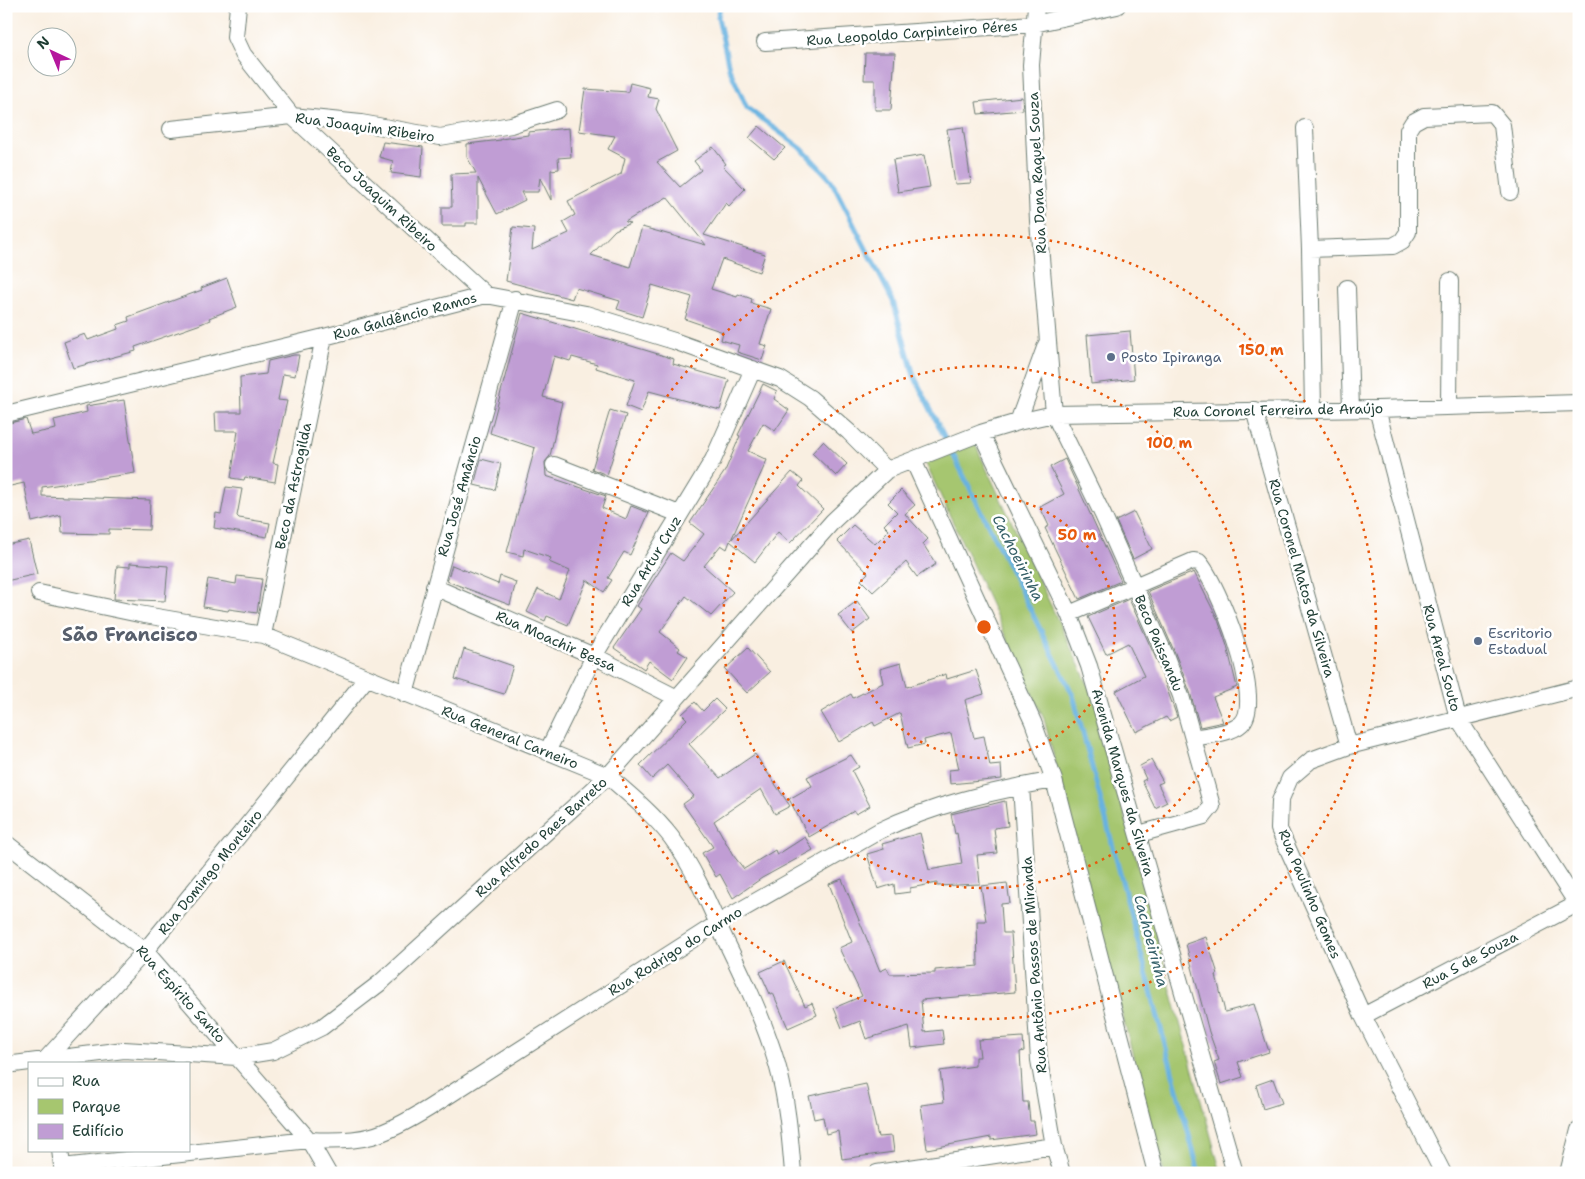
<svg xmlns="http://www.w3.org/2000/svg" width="1585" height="1179" font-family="'Shantell Sans',sans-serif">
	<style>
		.green { fill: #a6c66f; stroke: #628252 }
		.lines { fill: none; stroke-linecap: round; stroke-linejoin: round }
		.stream { stroke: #67b2e0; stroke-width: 5 }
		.building { fill: #c09dd4; fill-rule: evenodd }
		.minor-casing { stroke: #6b7b71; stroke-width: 18 }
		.minor { stroke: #fff; stroke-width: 16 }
		.ring { fill: none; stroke: #e8590c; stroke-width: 2.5; stroke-dasharray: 2.5 5 }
		.service-dot { fill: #5c6f8a; stroke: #fff; stroke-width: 2 }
		.labels { text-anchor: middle; stroke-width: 5; stroke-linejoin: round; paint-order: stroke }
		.street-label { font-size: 14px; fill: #1f3d34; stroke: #fff }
		.service-label { font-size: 14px; fill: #4e5e75; stroke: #fff; text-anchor: start }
		.water-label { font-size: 15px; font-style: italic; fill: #356068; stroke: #fff }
		.district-label { font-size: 19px; font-weight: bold; fill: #575f6c; stroke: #fff }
		.centre { fill: #e8590c; stroke: #fff; stroke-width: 2.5 }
		.ring-label { font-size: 15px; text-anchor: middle; font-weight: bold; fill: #e8590c; stroke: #fff; stroke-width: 5; stroke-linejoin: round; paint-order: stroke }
	</style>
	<rect width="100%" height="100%" fill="#fff"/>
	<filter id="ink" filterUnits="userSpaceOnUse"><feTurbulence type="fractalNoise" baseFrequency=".02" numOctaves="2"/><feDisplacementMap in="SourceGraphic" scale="10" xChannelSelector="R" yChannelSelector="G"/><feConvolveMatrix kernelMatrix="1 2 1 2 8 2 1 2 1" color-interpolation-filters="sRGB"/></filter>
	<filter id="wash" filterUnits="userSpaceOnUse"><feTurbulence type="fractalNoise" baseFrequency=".0096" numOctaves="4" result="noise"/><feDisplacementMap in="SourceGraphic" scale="20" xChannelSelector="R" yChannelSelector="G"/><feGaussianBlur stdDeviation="1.12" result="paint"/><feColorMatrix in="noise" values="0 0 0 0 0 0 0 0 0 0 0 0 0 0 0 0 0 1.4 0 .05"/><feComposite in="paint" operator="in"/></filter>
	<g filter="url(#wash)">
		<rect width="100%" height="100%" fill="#f9efe1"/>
		<!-- green -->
		<path class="green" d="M974,442L1094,697L1163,961L1221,1173H1164L1044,719L925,462Z"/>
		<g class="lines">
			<!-- stream -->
			<path class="stream" d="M720,6L718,17L729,68L747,108L802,149L831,180L893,301L914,376L1073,695L1199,1173"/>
		</g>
		<g id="blocks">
			<!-- building -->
			<path class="building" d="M865,53H895L891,110H875V80H864Z
				M630,83L650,88L648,97L659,99L656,109L677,151L657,162L680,187L701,170L694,161L713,147L726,164L723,166L745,189L729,206L726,203L704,235L765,254L759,272L722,259L711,289L737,297L738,294L752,299L751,303L771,309L760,344L767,346L762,360L737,352L739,345L721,340L723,332L685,319L692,297L652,285L642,317L617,309L620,301L576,288L572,299L506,281L513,227L534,229L532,250L569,233L563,222L575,215L568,201L621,174L625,158L608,149L615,136L579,131L585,89L628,92ZM667,197L706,245L642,227L630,267L591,255L615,230L630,223L625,222Z
				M1022,97L1023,110L978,114L976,102Z
				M759,126L785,148L774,159L749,138Z
				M963,127L971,183L955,184L947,129Z
				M569,128L571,157L558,158L559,169L551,170V200L540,178L538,192H521L525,200L497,214L478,178V223H466V226H442V207H452L451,174L476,173L467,157V144L501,140V139L528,135V132Z
				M383,142L423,147L421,177L391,173L393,161L379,157Z
				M924,155L930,187L898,192L893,160Z
				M227,278L237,307L209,318L210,320L198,325L135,347L136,351L73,368L64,342L85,334L88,340L118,329L117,325L129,321L128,317L202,290L201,288Z
				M522,313L658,354L674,359L673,364L729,380L720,410L649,391L641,412L626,406L635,380L596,368L597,364L572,357L570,361L554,356L543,397L562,402L550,456L545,462L546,476L606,496L602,508L626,519L631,506L649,513L630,555L624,552L608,578L612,580L604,592L587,580L568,625L547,616L545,621L527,612L538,589L559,599L570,571L549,562L551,558L524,549L523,556L507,552L535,448L490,433Z
				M1130,331L1134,379L1091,384L1087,335Z
				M294,355H299L295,376L283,374L278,400L287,401L273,463L278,464L275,482L245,477L244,480L231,478L238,431H216L215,412H241L240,377L266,374L268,361Z
				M763,384L777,391L774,399L789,410L775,431L763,423L748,451L767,460L731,540L792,472L803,481L799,486L823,509L790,543L778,532L755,562L730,541L727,549L721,545L704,566L733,592L711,616L686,596L660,632L680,648L678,651L688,657L673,679L649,661L644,669L614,648L641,609L637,606L671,553L683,561L704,534L690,523L725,471L740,436L738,435Z
				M124,400L135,473L42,487V496L150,500L149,530L109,529V534L62,533L61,515L32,522L24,483L6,487V424L26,419L31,434L56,429L54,420L87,412L86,406Z
				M610,410L626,415L607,475L592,469Z
				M823,441L847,464L836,476L812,453Z
				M481,459L501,464L495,490L474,485Z
				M1065,459L1121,581L1079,599L1045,528L1049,526L1040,507L1064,494L1050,467Z
				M226,487L242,489L237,516L239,518L270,523L267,537L214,528L216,513L221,514Z
				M901,490L915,505L905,514L928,539L923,544L936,564L917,577L906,562L873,592L861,580L868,573L837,541L853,525L875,544L889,530L884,525L897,512L888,503Z
				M1134,512L1152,549L1133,559L1116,521Z
				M29,540L37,574L6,581V545Z
				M130,563L168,566L165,601L114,599L117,566L130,567Z
				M452,565L498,584L500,576L516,582L510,605L447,581Z
				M1194,572L1218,620L1227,646L1237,687L1213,697L1223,722L1200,727L1190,692L1175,653L1148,591Z
				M237,576L262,579L257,613L229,609L228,611L203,607L208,579L236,584Z
				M1129,599L1157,661L1177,717L1169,721L1166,717L1136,732L1116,691L1144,676L1128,643L1106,654L1088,617Z
				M857,601L870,619L852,633L838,615Z
				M748,648L770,672L747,693L725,669Z
				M464,649L513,666L504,694L455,679Z
				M901,663L907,687L946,674L947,679L976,670L984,694L965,700L974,738L984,736L990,766L1001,765L1002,779L950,784L949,770L959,769L951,733L924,740L925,744L908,748L900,713L875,726L873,722L839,742L821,712L851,694L853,698L883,683L880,669Z
				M715,699L725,709L689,744L720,778L755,754L790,806L775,814L761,789L714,821L733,855L744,869L775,850L777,855L805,837L813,850L762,878L733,898L720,874L716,877L702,853L713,847L683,804L694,796L667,765L652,779L640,765L687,719L682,714L695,702L703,711Z
				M851,755L859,767L852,771L870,806L856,814L854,811L809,837L789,799L812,786L807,777Z
				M1151,760L1163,782L1158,784L1167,802L1155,808L1142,781L1146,779L1140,766Z
				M1005,801L1008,826L994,828L997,853L977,855L980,884L937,886V883L910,888V892L895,894L894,884L878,889L867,854L884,849L882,844L920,833L929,870L962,864L957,833L955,834L951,814Z
				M842,879L880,971L887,968L890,974L935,973V970L978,966L977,921H986L981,886L1007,883L1010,903L1001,904L1003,933H1011L1015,992L921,1000L924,1032L942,1030L944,1044L912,1048L909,1026L866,1039L860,1021L842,1028L834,1008L862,996L839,948L852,942L829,884Z
				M1206,937L1218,974L1216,975L1225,1012L1254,1004L1269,1052L1238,1062L1243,1077L1221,1084L1214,1062L1219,1060L1209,1032L1186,944Z
				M784,961L805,1006L812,1003L817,1015L788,1028L773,993L770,994L760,972Z
				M1023,1037L1024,1051L1020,1052L1023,1102H1028L1030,1121H1034L1036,1134L991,1140V1137L927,1149L921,1105L944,1102L940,1071L975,1066V1057H980L978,1040Z
				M1273,1079L1282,1103L1263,1109L1256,1085Z
				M866,1084L878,1137L892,1136L894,1152L842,1159L838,1131L826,1134L823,1117L814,1119L809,1096Z"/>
		</g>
	</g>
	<g filter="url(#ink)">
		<use href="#blocks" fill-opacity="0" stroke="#6b7b71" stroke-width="1"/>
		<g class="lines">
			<!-- minor casing -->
			<g class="minor-casing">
				<path id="minor" d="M238,6L235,37L243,54L292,116L486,295
					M1036,6L1031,65L1038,221L1054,414L1103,515L1166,657L1181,696L1212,806L1204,816L1139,834
					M765,42L1034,24L1117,6
					M1305,128L1310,249L1313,409
					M171,129L292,116L361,123L440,137L511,125L557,110
					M1310,249L1393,246L1402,241L1408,232V130L1413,122L1424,116L1492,113L1502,125L1510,192
					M1347,288L1351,409
					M1449,406L1450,281
					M1377,409L1458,718L1579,907
					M1254,410L1349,746
					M6,414L324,337L486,295L586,314L674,341L780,379L810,398L849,432L887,470
					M1018,422L1046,345
					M981,433L1069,614L1089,666L1235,1173
					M913,460L1033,722L1054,780L1156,1173
					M554,465L679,514
					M434,587L594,656L677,698
					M39,593L139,614L263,635L608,776C630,795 653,814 671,837C692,865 707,899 721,931C742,974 763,1017 777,1064C787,1099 790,1136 793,1173
					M1069,614L1193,561L1199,562C1218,583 1266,702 1241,724C1230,734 1207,735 1193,738
					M263,635L324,337
					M405,694L515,299
					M547,752L594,656L713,460L753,369
					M1021,786L1039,1060L1054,1146L1062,1173
					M6,843L145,951L309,1140L328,1173
					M1363,1016L1577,904
					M47,1062L46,1059L145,951L366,679
					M6,1065L124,1050L237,1057L273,1051L322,1027L380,983L608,776L833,521L887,470L981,433L1018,422L1054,414L1377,409L1579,403
					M60,1150L63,1173
					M62,1167L309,1140C364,1143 382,1137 429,1108L718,923L879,831C934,804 994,791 1054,780
					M877,1173L1054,1146
					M1443,1173L1363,1016L1279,829L1280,801L1290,778L1311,760L1349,746L1579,688
					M1568,1173L1579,1130"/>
			</g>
			<!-- minor -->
			<use href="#minor" class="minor"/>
		</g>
	</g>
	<!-- distance rings -->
	<g class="ring">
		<circle cx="984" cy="627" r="131"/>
		<circle cx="984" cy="627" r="261"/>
		<circle cx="984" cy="627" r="392"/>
	</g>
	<!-- markers -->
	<g class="service-dot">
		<circle cx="1111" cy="357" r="5"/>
		<circle cx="1478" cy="641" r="5"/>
	</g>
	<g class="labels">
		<!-- street labels -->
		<g class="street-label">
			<text transform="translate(912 33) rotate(-4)" y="5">Rua Leopoldo Carpinteiro Péres</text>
			<text transform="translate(365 127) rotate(8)" y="5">Rua Joaquim Ribeiro</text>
			<text transform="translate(1037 173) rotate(-93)" y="5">Rua Dona Raquel Souza</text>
			<text transform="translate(382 199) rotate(43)" y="5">Beco Joaquim Ribeiro</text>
			<text transform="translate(405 316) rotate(-15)" y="5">Rua Galdêncio Ramos</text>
			<text transform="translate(1278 410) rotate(-1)" y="5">Rua Coronel Ferreira de Araújo</text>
			<text transform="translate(293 486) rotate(-78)" y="5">Beco da Astrogilda</text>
			<text transform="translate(459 496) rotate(-74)" y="5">Rua José Amâncio</text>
			<text transform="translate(651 561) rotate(-59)" y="5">Rua Artur Cruz</text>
			<text transform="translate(1302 578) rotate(74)" y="5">Rua Coronel Matos da Silveira</text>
			<text transform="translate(556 641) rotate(24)" y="5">Rua Moachir Bessa</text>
			<text transform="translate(1159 643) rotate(67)" y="5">Beco Paissandu</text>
			<text transform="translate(1442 658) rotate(75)" y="5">Rua Areal Souto</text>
			<text transform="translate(510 737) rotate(22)" y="5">Rua General Carneiro</text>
			<text transform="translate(1123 782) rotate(74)" y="5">Avenida Marques da Silveira</text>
			<text transform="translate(541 837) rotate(-42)" y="5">Rua Alfredo Paes Barreto</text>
			<text transform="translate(210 872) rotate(-51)" y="5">Rua Domingo Monteiro</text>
			<text transform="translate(1310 894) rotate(67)" y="5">Rua Paulinho Gomes</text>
			<text transform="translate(675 951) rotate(-32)" y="5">Rua Rodrigo do Carmo</text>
			<text transform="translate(1470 960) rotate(-28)" y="5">Rua S de Souza</text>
			<text transform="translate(1034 965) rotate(-94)" y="5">Rua Antônio Passos de Miranda</text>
			<text transform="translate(181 994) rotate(48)" y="5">Rua Espírito Santo</text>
		</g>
		<!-- service labels -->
		<g class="service-label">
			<text x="1121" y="362">Posto Ipiranga</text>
			<text x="1488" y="638">Escritorio<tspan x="1488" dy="16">Estadual</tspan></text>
		</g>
		<!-- water labels -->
		<g class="water-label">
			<text transform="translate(1018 558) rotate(63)" y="5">Cachoeirinha</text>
			<text transform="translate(1151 941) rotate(75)" y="5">Cachoeirinha</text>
		</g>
		<!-- district labels -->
		<g class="district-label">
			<text x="130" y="641">São Francisco</text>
		</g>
	</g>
	<circle cx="984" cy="627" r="8" class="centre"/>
	<g class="ring-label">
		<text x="1261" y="355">150 m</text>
		<text x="1169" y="448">100 m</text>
		<text x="1077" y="540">50 m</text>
	</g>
	<!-- margin -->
	<rect width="1585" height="1179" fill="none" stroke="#fff" stroke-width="25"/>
	<!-- legend -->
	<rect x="28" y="1062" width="162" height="90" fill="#ffffff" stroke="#a5b1ae"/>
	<rect x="38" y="1078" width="25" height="8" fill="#ffffff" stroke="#a5b1ae"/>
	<text x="72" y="1086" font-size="15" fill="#1f3d34">Rua</text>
	<rect x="38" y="1099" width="25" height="15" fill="#a6c66f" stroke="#a5b1ae"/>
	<text x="72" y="1112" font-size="15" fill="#1f3d34">Parque</text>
	<rect x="38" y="1124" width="25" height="15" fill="#c09dd4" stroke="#a5b1ae"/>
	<text x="72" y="1136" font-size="15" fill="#1f3d34">Edifício</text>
	<!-- north arrow -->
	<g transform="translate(52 52) rotate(316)"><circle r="24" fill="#ffffff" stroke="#a5b1ae"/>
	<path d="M0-4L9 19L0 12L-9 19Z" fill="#b5179e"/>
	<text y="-8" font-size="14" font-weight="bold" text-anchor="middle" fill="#1f3d34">N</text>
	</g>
</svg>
